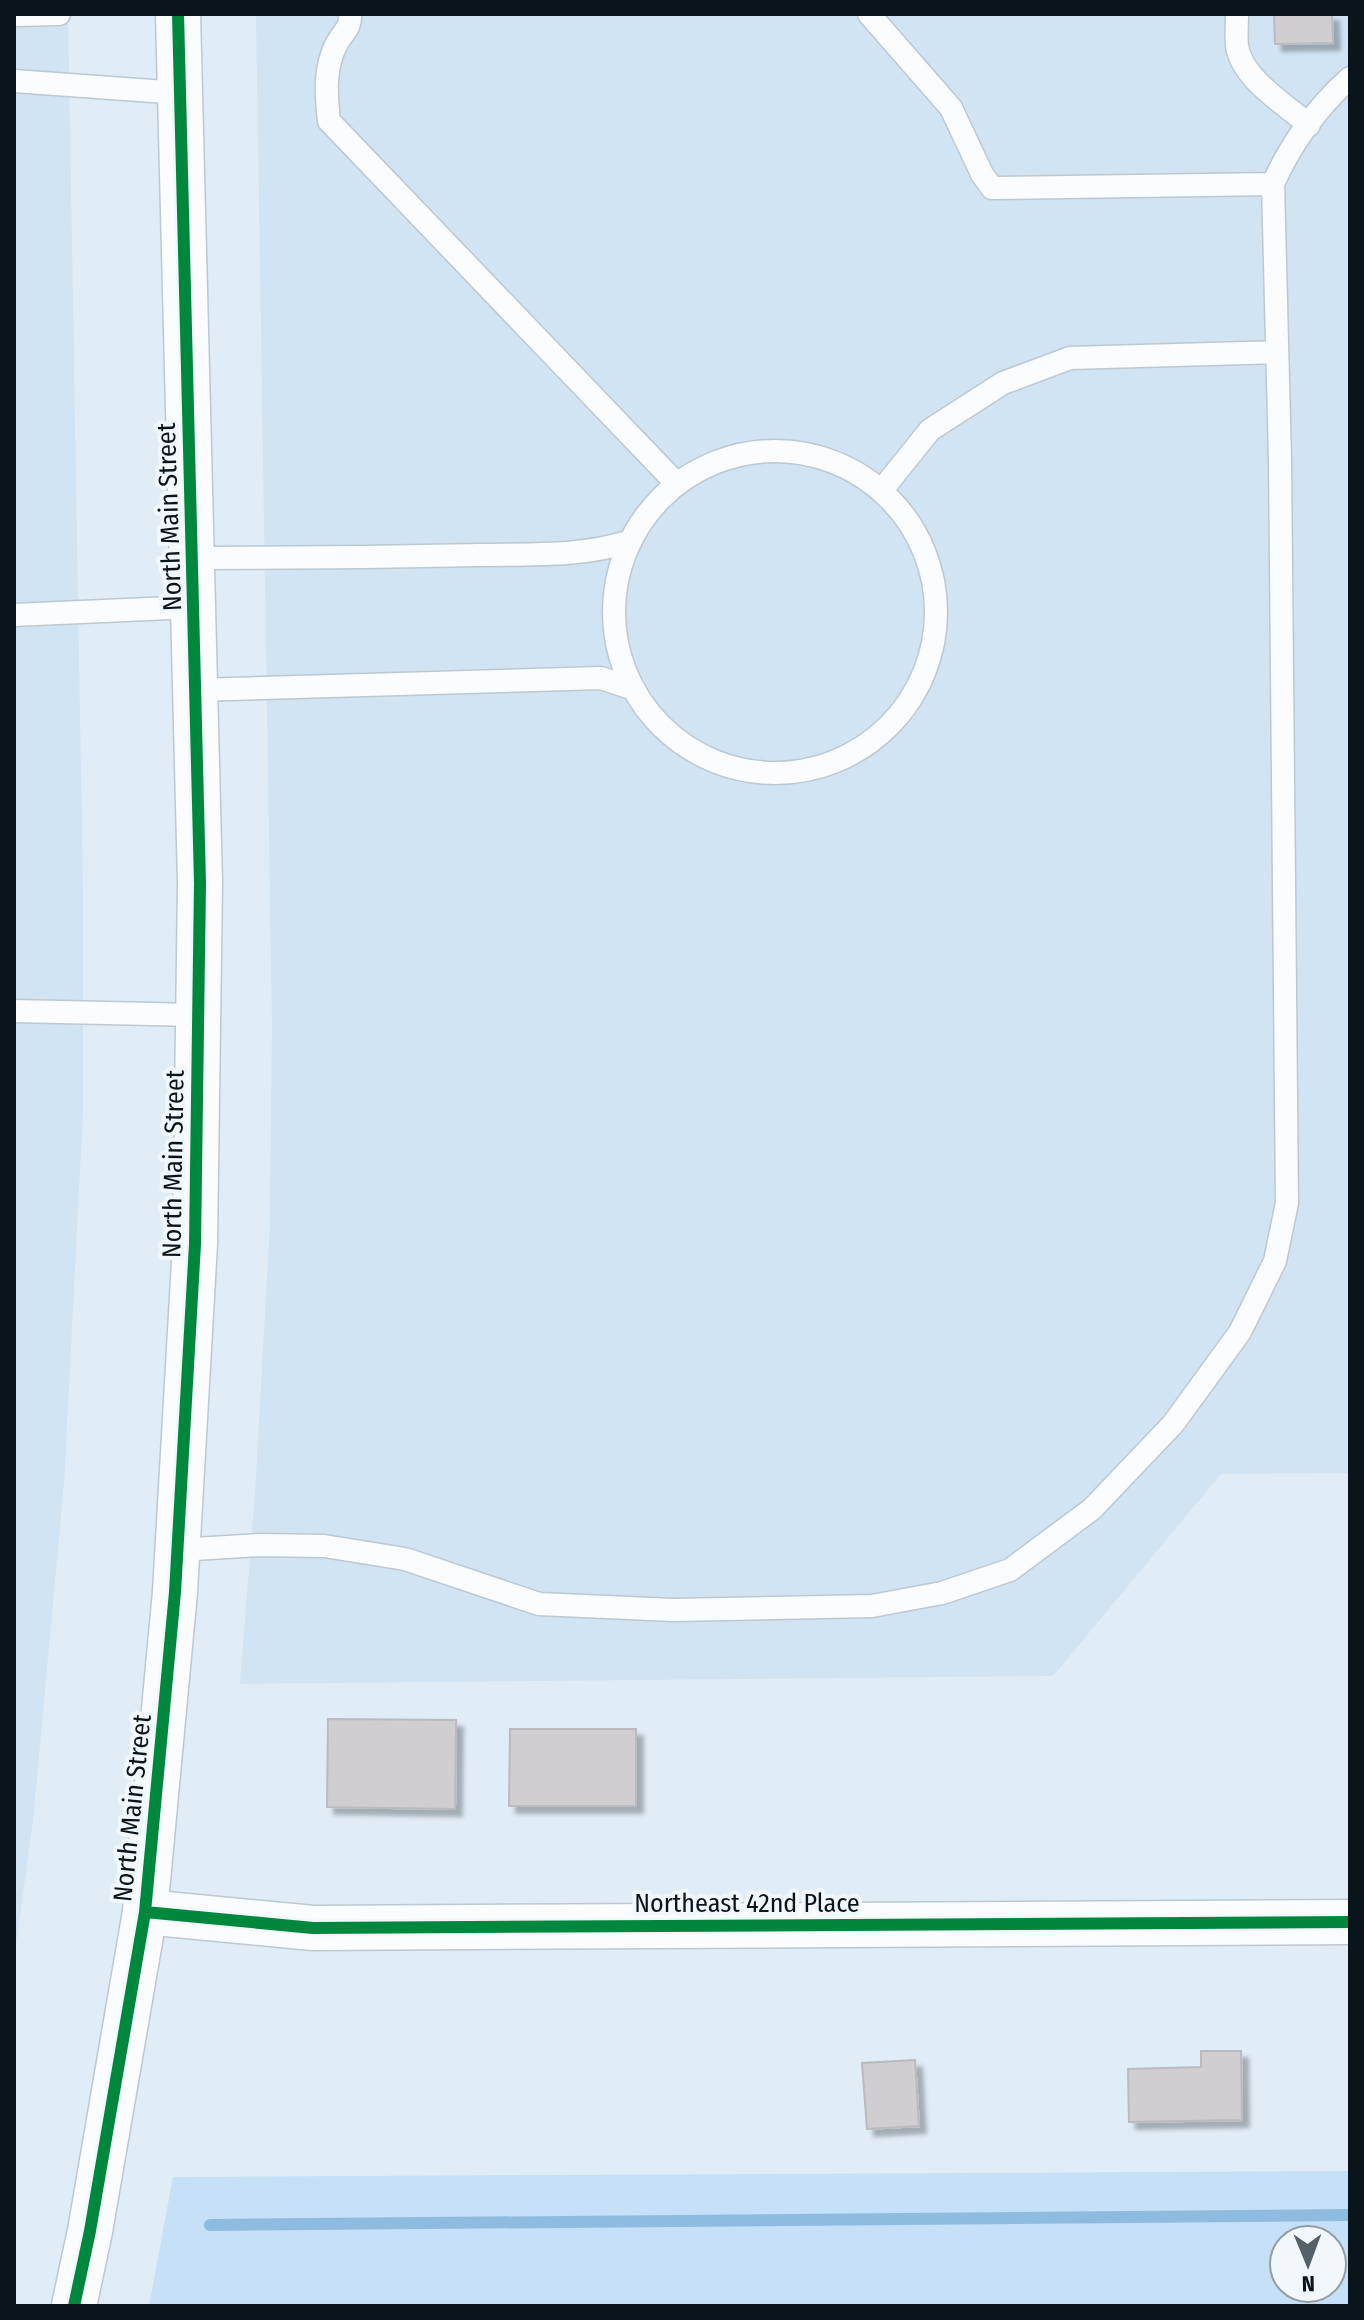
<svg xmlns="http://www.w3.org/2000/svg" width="1364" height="2320" font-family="'Fira Sans Condensed',sans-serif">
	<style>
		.built { fill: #d0e4f4 }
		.green { fill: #c6e0f7; fill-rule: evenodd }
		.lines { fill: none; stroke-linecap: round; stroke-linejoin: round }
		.stream { stroke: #8ebce0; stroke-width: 12 }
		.building { fill: #d0ced1; stroke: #bbbabe; stroke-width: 2; filter: url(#shadow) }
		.lane-casing { stroke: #bdc8d1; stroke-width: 25 }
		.street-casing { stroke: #bdc8d1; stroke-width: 47 }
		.secondary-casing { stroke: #bdc8d1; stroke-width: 47 }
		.lane { stroke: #fafcfe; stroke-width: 22 }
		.street { stroke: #fafcfe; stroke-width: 44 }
		.secondary { stroke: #fafcfe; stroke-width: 44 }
		.cycleway-casing { stroke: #f2f7fc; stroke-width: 17 }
		.cycleway { stroke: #00873e; stroke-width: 12 }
		.labels { text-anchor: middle; stroke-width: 8; stroke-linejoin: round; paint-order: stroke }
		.street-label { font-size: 26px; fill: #0a141b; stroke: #f2f7fc }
	</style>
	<defs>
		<filter id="shadow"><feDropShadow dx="7" dy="7" stdDeviation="2" flood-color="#0004"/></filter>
	</defs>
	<rect width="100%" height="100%" fill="#e0ecf6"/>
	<!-- built -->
	<path class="built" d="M14,14H68L83,893V1111L64,1483L33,1820L14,1959Z
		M256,14H1350V1473L1221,1474L1053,1676L240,1684L255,1494L270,1224L272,1023Z"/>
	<!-- green -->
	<path class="green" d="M1350,2171V2306H149L173,2177ZM1284,2240H1332V2288H1284Z"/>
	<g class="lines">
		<!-- stream -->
		<path class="stream" d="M210,2225L1350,2215"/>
	</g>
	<!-- building -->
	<path class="building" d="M1274,14H1332L1333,43L1275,44Z
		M328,1719L456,1720L455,1809L327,1807Z
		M510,1729H636V1806H509Z
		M1201,2051H1241L1242,2120L1129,2122L1128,2069L1201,2067Z
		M915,2060L919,2126L867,2129L862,2063Z"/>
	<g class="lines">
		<!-- lane casing -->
		<g class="lane-casing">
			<path id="lane" d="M350,14C351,28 344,31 337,43C324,67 326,94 329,121L676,483
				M869,14L951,108L982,174L992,188L1273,184C1290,145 1318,106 1350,78
				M1237,14C1237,24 1236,36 1237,46C1242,79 1285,104 1309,125
				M14,15L59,14
				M14,81L180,93
				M614 612a161 161 0 1 1 322 0a161 161 0 1 1-322 0Z
				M881,491L930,430L1003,383L1070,358L1277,352
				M192,558C288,558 383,557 479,555C530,554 582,557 631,541
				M14,615L193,607
				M195,690L601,678L634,689
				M14,1011L198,1015
				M178,1550L260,1545L324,1546L405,1559L539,1604L673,1610L872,1606L942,1593L1010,1570L1092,1509L1173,1424L1240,1332L1275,1261L1287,1203L1280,459L1273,184"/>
		</g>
		<!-- street casing -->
		<g class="street-casing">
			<path id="street" d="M145,1912L313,1928L1350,1922"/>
		</g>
		<!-- secondary casing -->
		<g class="secondary-casing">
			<path id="secondary" d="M74,2306L90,2231L145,1912L175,1592L195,1244L200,883L178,14"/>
		</g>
		<!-- lane -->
		<use href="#lane" class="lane"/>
		<!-- street -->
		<use href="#street" class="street"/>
		<!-- secondary -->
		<use href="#secondary" class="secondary"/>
		<!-- cycleway casing -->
		<g class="cycleway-casing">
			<path id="cycleway" d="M145,1912L313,1928L1350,1922
				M74,2306L90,2231L145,1912L175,1592L195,1244L200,883L178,14"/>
		</g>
		<!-- cycleway -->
		<use href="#cycleway" class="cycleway"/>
	</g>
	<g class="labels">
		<!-- street labels -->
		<g class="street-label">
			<text transform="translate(169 517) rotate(-92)" y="9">North Main Street</text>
			<text transform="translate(173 1164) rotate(-89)" y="9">North Main Street</text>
			<text transform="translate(132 1808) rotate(-84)" y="9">North Main Street</text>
			<text x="747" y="1912">Northeast 42nd Place</text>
		</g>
	</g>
	<!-- border -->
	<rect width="1364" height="2320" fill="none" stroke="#0a141b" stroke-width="32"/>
	<!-- north arrow -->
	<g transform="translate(1308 2264) rotate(179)"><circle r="38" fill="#f2f7fc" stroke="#959ca2" stroke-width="2"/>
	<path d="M0-6L14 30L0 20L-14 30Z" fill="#556068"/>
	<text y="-12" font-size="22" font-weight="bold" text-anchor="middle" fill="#0a141b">N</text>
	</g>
</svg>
